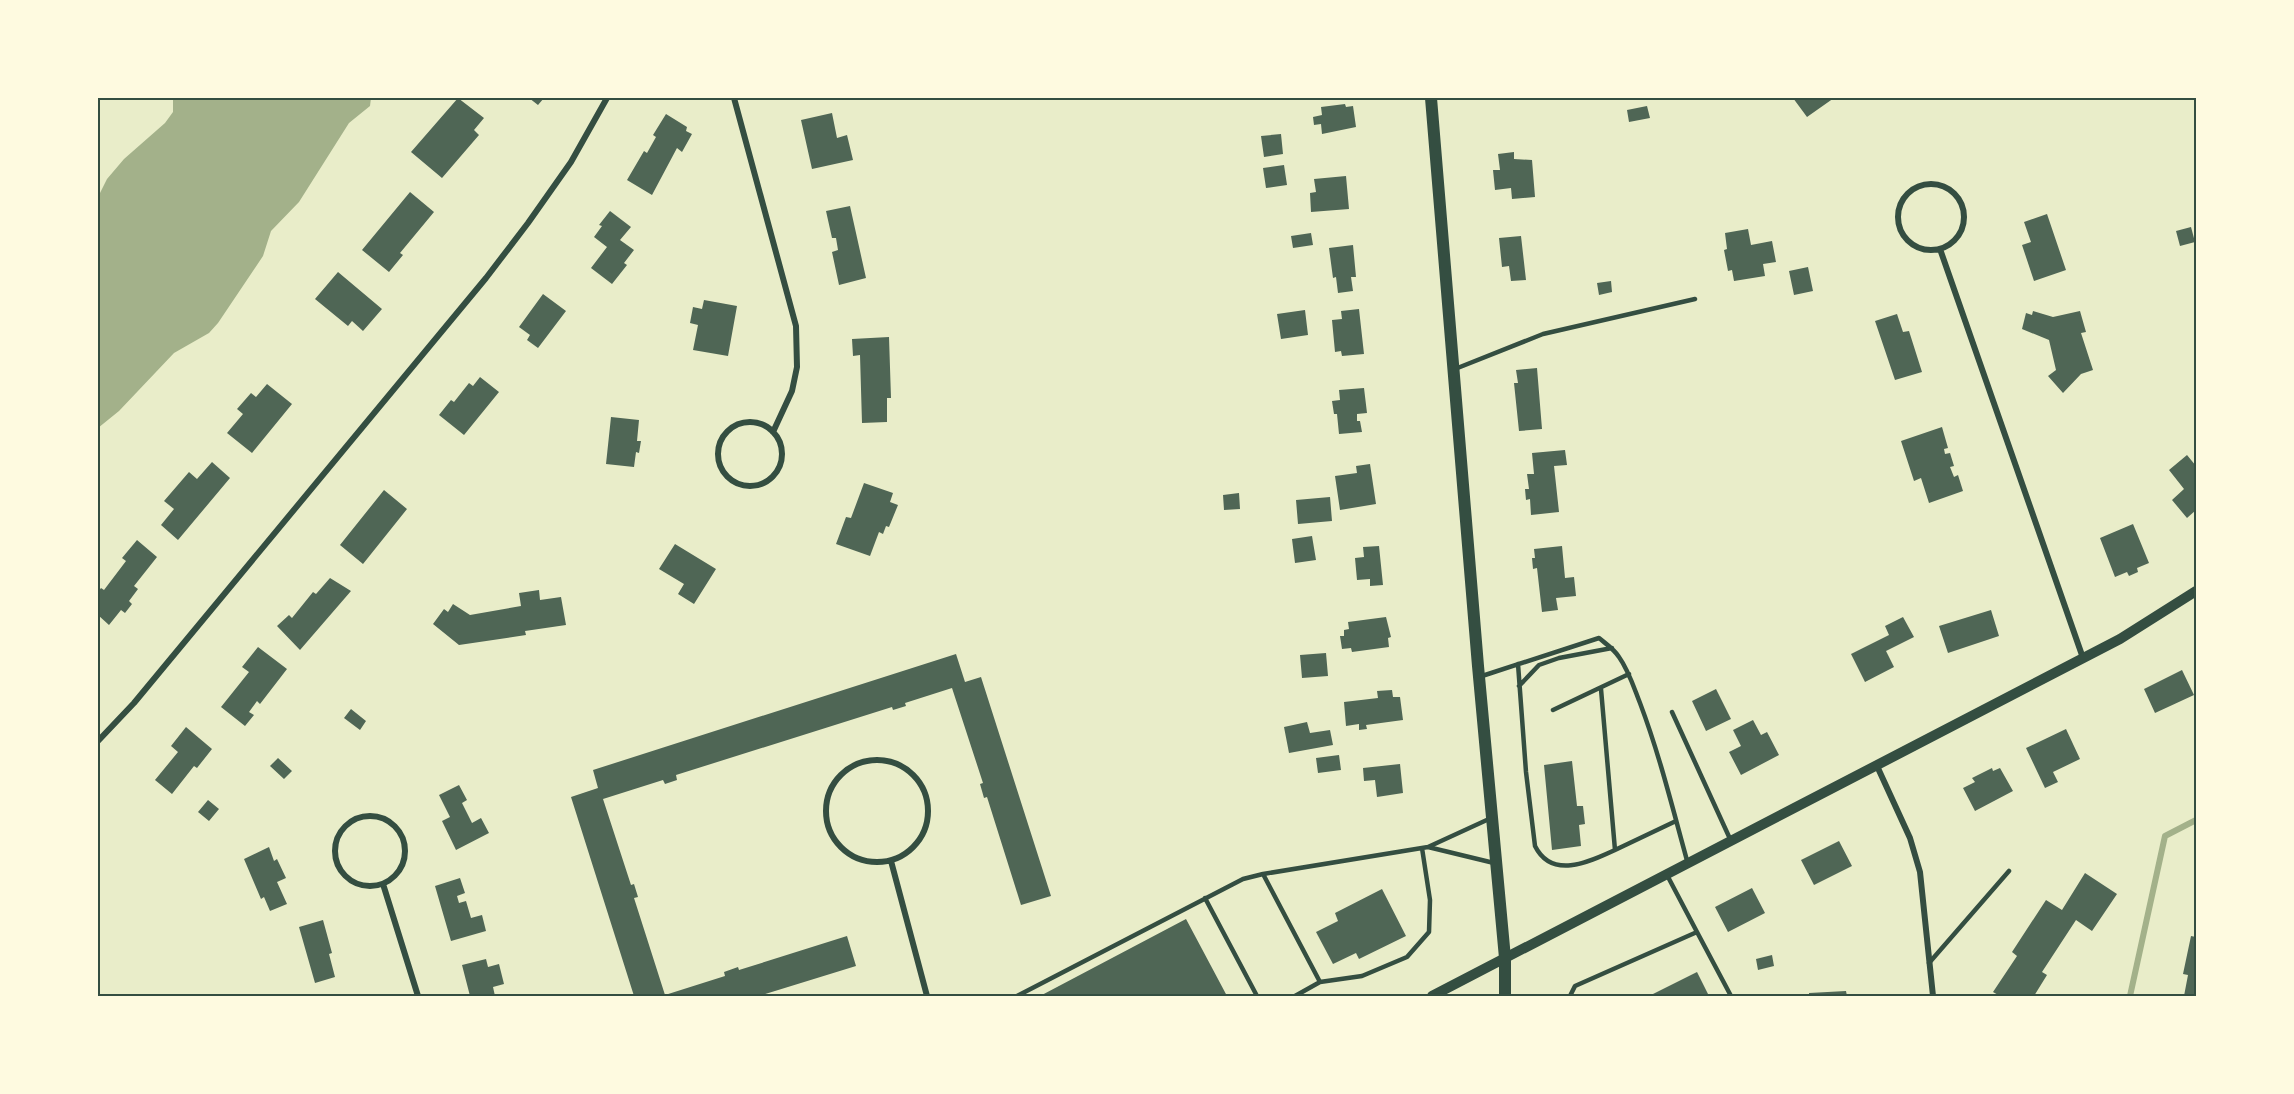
<svg xmlns="http://www.w3.org/2000/svg" width="2294" height="1094" font-family="'Nunito Sans',sans-serif">
	<style>
		.water { fill: #a3b18a }
		.lines { fill: none; stroke-linecap: round; stroke-linejoin: round }
		.stream { stroke: #a3b18a; stroke-width: 6 }
		.building { fill: #4f6655 }
		.service { stroke: #344e41; stroke-width: 4.5 }
		.minor { stroke: #344e41; stroke-width: 6 }
		.tertiary { stroke: #344e41; stroke-width: 10 }
		.secondary { stroke: #344e41; stroke-width: 12 }
		.neatline { fill: none; stroke: #344e41; stroke-width: 2 }
	</style>
	<rect width="100%" height="100%" fill="#e9edc9"/>
	<!-- water -->
	<path class="water" d="M173,98H371L370,106L349,123L299,202L271,231L263,256L218,323L209,333L174,353L119,411L98,428V197L107,179L124,159L165,123L173,112Z"/>
	<g class="lines">
		<!-- stream -->
		<path class="stream" d="M2130,996L2165,836L2196,820"/>
	</g>
	<!-- building -->
	<path class="building" d="M458,98L484,118L474,130L479,135L442,178L411,152Z
		M529,98H544L538,105Z
		M1793,98H1834L1807,117Z
		M1345,104L1346,107L1353,106L1356,127L1322,134L1321,124L1314,125L1313,117L1322,115L1321,107Z
		M1647,106L1650,118L1629,122L1627,110Z
		M832,113L837,138L847,135L853,160L812,169L801,120Z
		M666,114L687,127L686,131L692,134L682,152L677,148L652,195L627,180L644,151L647,153L656,137L653,135Z
		M1281,134L1283,154L1264,157L1261,136Z
		M1514,152V159L1532,160L1535,197L1512,199L1511,188L1495,190L1493,170H1500L1498,154Z
		M1284,165L1287,185L1266,188L1263,168Z
		M1346,176L1349,209L1311,212L1310,193L1316,192L1314,179Z
		M410,192L434,212L400,253L403,255L389,272L362,250Z
		M850,206L866,278L839,285L832,252L838,250L836,238H832L826,211Z
		M610,211L631,227L620,240L634,250L624,263L627,265L612,284L591,268L607,247L594,237L602,226L599,225Z
		M2047,214L2066,270L2034,281L2022,245L2031,242L2024,222Z
		M2191,227L2195,242L2180,246L2176,231Z
		M1748,229L1751,245L1772,241L1776,262L1763,264L1765,276L1734,281L1732,270L1728,271L1724,250L1727,249L1725,233Z
		M1311,233L1313,245L1293,248L1291,236Z
		M1521,236L1526,280L1511,281L1509,266L1502,267L1499,238Z
		M1353,245L1356,277H1351L1353,291L1338,293L1336,277L1333,278L1329,248Z
		M1808,267L1813,291L1794,295L1789,271Z
		M338,272L382,309L363,331L352,321L348,326L315,299Z
		M1611,281L1612,292L1599,295L1597,283Z
		M543,294L566,311L538,348L527,340L530,335L519,327Z
		M704,300L737,306L728,356L693,350L698,325L690,323L693,307L702,309Z
		M1359,309L1364,354L1342,356L1341,351L1335,352L1332,320L1342,319L1341,311Z
		M1305,310L1308,335L1281,339L1277,314Z
		M2033,311L2053,317L2080,311L2086,332L2081,333L2093,370L2081,374L2063,393L2048,376L2056,370L2049,340L2022,329L2026,313L2032,315Z
		M1897,314L1903,332L1909,331L1922,372L1895,380L1875,321Z
		M889,337L891,398H887V422L862,423L860,355L853,356L852,339Z
		M1537,368L1542,429L1519,431L1514,383H1518L1516,370Z
		M480,377L499,392L464,435L439,415L451,400L454,402L469,383L473,386Z
		M267,384L292,404L252,453L227,433L243,414L237,409L251,393L256,397Z
		M1364,388L1367,413L1357,414V421H1360L1362,432L1339,434L1337,414H1334L1332,401L1340,400L1339,390Z
		M611,417L639,420L637,441H641L639,453L636,452L634,467L606,464Z
		M1942,427L1948,448L1944,449L1945,454L1950,453L1954,466L1950,467L1954,477L1958,475L1963,491L1929,503L1921,478L1914,481L1901,441Z
		M1565,450L1567,465L1554,466L1559,512L1531,515L1530,499L1526,500L1525,489H1529L1527,474H1534L1532,453Z
		M2187,455L2196,466V510L2187,518L2172,500L2184,489L2169,470Z
		M212,462L230,478L178,540L161,525L174,509L164,501L189,472L197,479Z
		M1370,464L1376,504L1340,510L1335,476L1357,473L1356,466Z
		M864,483L893,493L890,502L898,505L889,527L886,526L883,534L879,532L870,556L836,544L846,517L851,518Z
		M384,490L407,509L363,564L340,545Z
		M1239,493L1240,509L1224,510L1223,495Z
		M1330,497L1332,521L1298,524L1296,500Z
		M2133,524L2149,563L2137,568L2138,572L2129,576L2127,572L2115,577L2100,538Z
		M1312,536L1316,560L1295,563L1292,539Z
		M137,540L157,557L134,586L138,589L129,601L132,604L125,613L121,610L109,625L98,615V592L101,588L104,590L126,561L122,558Z
		M675,544L716,569L694,604L678,594L684,584L659,569Z
		M1379,546L1383,585L1370,586V579L1357,580L1355,558L1364,557L1363,547Z
		M1562,546L1565,578L1574,577L1576,596L1556,598L1558,610L1542,612L1537,568L1533,569L1532,558H1535L1534,549Z
		M330,578L351,591L300,650L277,626L289,615L292,618L313,592L316,594Z
		M539,590L540,600L561,597L566,625L525,631L526,635L459,645L433,624L444,609L448,612L453,604L470,615L521,606L519,593Z
		M1991,610L1999,636L1948,653L1939,626Z
		M1386,617L1391,637L1388,638L1389,647L1352,652L1351,648L1342,649L1340,636H1344V630L1349,629L1348,622Z
		M1903,617L1914,637L1886,651L1894,667L1865,682L1851,654L1889,635L1885,626Z
		M258,647L287,669L260,704L257,701L249,712L254,715L245,726L221,707L249,672L242,667Z
		M1326,653L1328,676L1302,678L1300,655Z
		M956,654L965,682L981,677L1051,896L1021,905L987,797L984,798L980,784L983,783L952,688L905,703L906,706L893,710L892,707L676,775L677,780L665,784L663,780L603,799L631,885L634,884L638,897L634,898L665,995L725,976L724,972L738,967L739,970L847,936L856,966L759,996H634L571,797L598,788L593,770Z
		M2182,670L2194,695L2155,713L2144,689Z
		M1716,689L1731,719L1706,731L1692,701Z
		M1392,690L1393,697H1400L1403,720L1366,725L1367,729L1359,730V724L1346,726L1344,702L1378,698L1377,691Z
		M351,709L366,721L360,730L344,718Z
		M1753,720L1761,735L1767,732L1779,755L1741,775L1729,752L1741,746L1733,730Z
		M1307,722L1310,733L1330,730L1333,745L1289,753L1284,727Z
		M186,727L212,749L197,768L194,766L172,794L155,780L178,752L171,746Z
		M2066,729L2080,759L2053,772L2058,782L2045,788L2026,748Z
		M1339,755L1341,770L1318,773L1316,758Z
		M278,758L292,771L284,779L270,766Z
		M1572,761L1577,806H1583L1585,824L1579,825L1581,846L1552,850L1544,765Z
		M1400,764L1403,793L1377,797L1375,780L1364,781L1363,768Z
		M1992,768L1993,771L2000,768L2013,791L1975,811L1963,788L1975,782L1972,778Z
		M459,785L467,800L462,803L472,823L481,818L489,833L456,850L442,821L450,817L439,795Z
		M208,800L219,809L209,821L198,812Z
		M1839,841L1852,866L1814,885L1801,860Z
		M269,847L274,861L277,859L286,878L277,882L287,904L270,911L264,897L261,899L244,859Z
		M2085,873L2117,894L2092,931L2076,920L2042,972L2047,975L2034,996H2000L1993,992L2017,956L2012,952L2046,900L2062,910Z
		M460,878L465,893L457,896L459,903L466,901L471,918L482,915L486,931L451,941L435,886Z
		M1752,888L1765,913L1728,932L1715,907Z
		M1382,889L1406,936L1359,959L1356,953L1333,964L1316,932L1338,921L1335,913Z
		M1186,919L1227,996H1040Z
		M323,920L332,953L329,954L335,977L315,983L299,927Z
		M2191,936L2196,937V996H2184L2188,975L2183,974Z
		M1772,955L1774,966L1758,970L1756,959Z
		M486,959L488,967L499,964L504,984L493,987L495,996H470L462,965Z
		M1697,972L1709,996H1649Z
		M1846,991L1847,996H1809V993Z"/>
	<g class="lines">
		<!-- service -->
		<path class="service" d="M1455,369L1543,334L1695,299
			M1518,664L1526,772L1535,846C1552,880 1589,862 1615,850
			M1482,676L1599,638C1606,644 1614,649 1619,657C1629,671 1634,688 1640,703C1660,756 1673,810 1688,864
			M1519,686L1539,665L1559,658L1612,648
			M1601,689L1615,850L1676,821
			M1553,710L1629,674
			M1672,712L1731,841
			M1489,819L1428,847L1494,863
			M1205,898L1257,996
			M1697,932L1731,996
			M1929,963L2009,871
			M1320,982L1362,976L1407,957L1429,932L1430,900L1422,848
			M1017,996L1243,879L1263,874
			M1295,996L1320,982L1263,874L1428,847
			M1570,996L1575,986L1697,932L1667,875"/>
		<!-- minor -->
		<path class="minor" d="M734,98L796,326L797,367L792,391L773,432
			M1898 217a33 33 0 1 1 66 0a33 33 0 1 1-66 0Z
			M1940,249L2083,658
			M718 454a32 32 0 1 1 64 0a32 32 0 1 1-64 0Z
			M98,741L134,703L486,278L528,223L571,162L607,98
			M826 811a51 51 0 1 1 102 0a51 51 0 1 1-102 0Z
			M1877,766L1910,838L1920,872L1933,996
			M335 851a35 35 0 1 1 70 0a35 35 0 1 1-70 0Z
			M891,861L927,996
			M383,884L418,996"/>
		<!-- tertiary -->
		<path class="tertiary" d="M1432,996L2120,639L2196,591"/>
		<!-- secondary -->
		<path class="secondary" d="M1431,98L1478,666L1505,958V996"/>
	</g>
	<!-- border -->
	<rect width="2294" height="1094" fill="none" stroke="#fefae0" stroke-width="198"/>
	<rect x="99" y="99" width="2096" height="896" class="neatline"/>
</svg>
